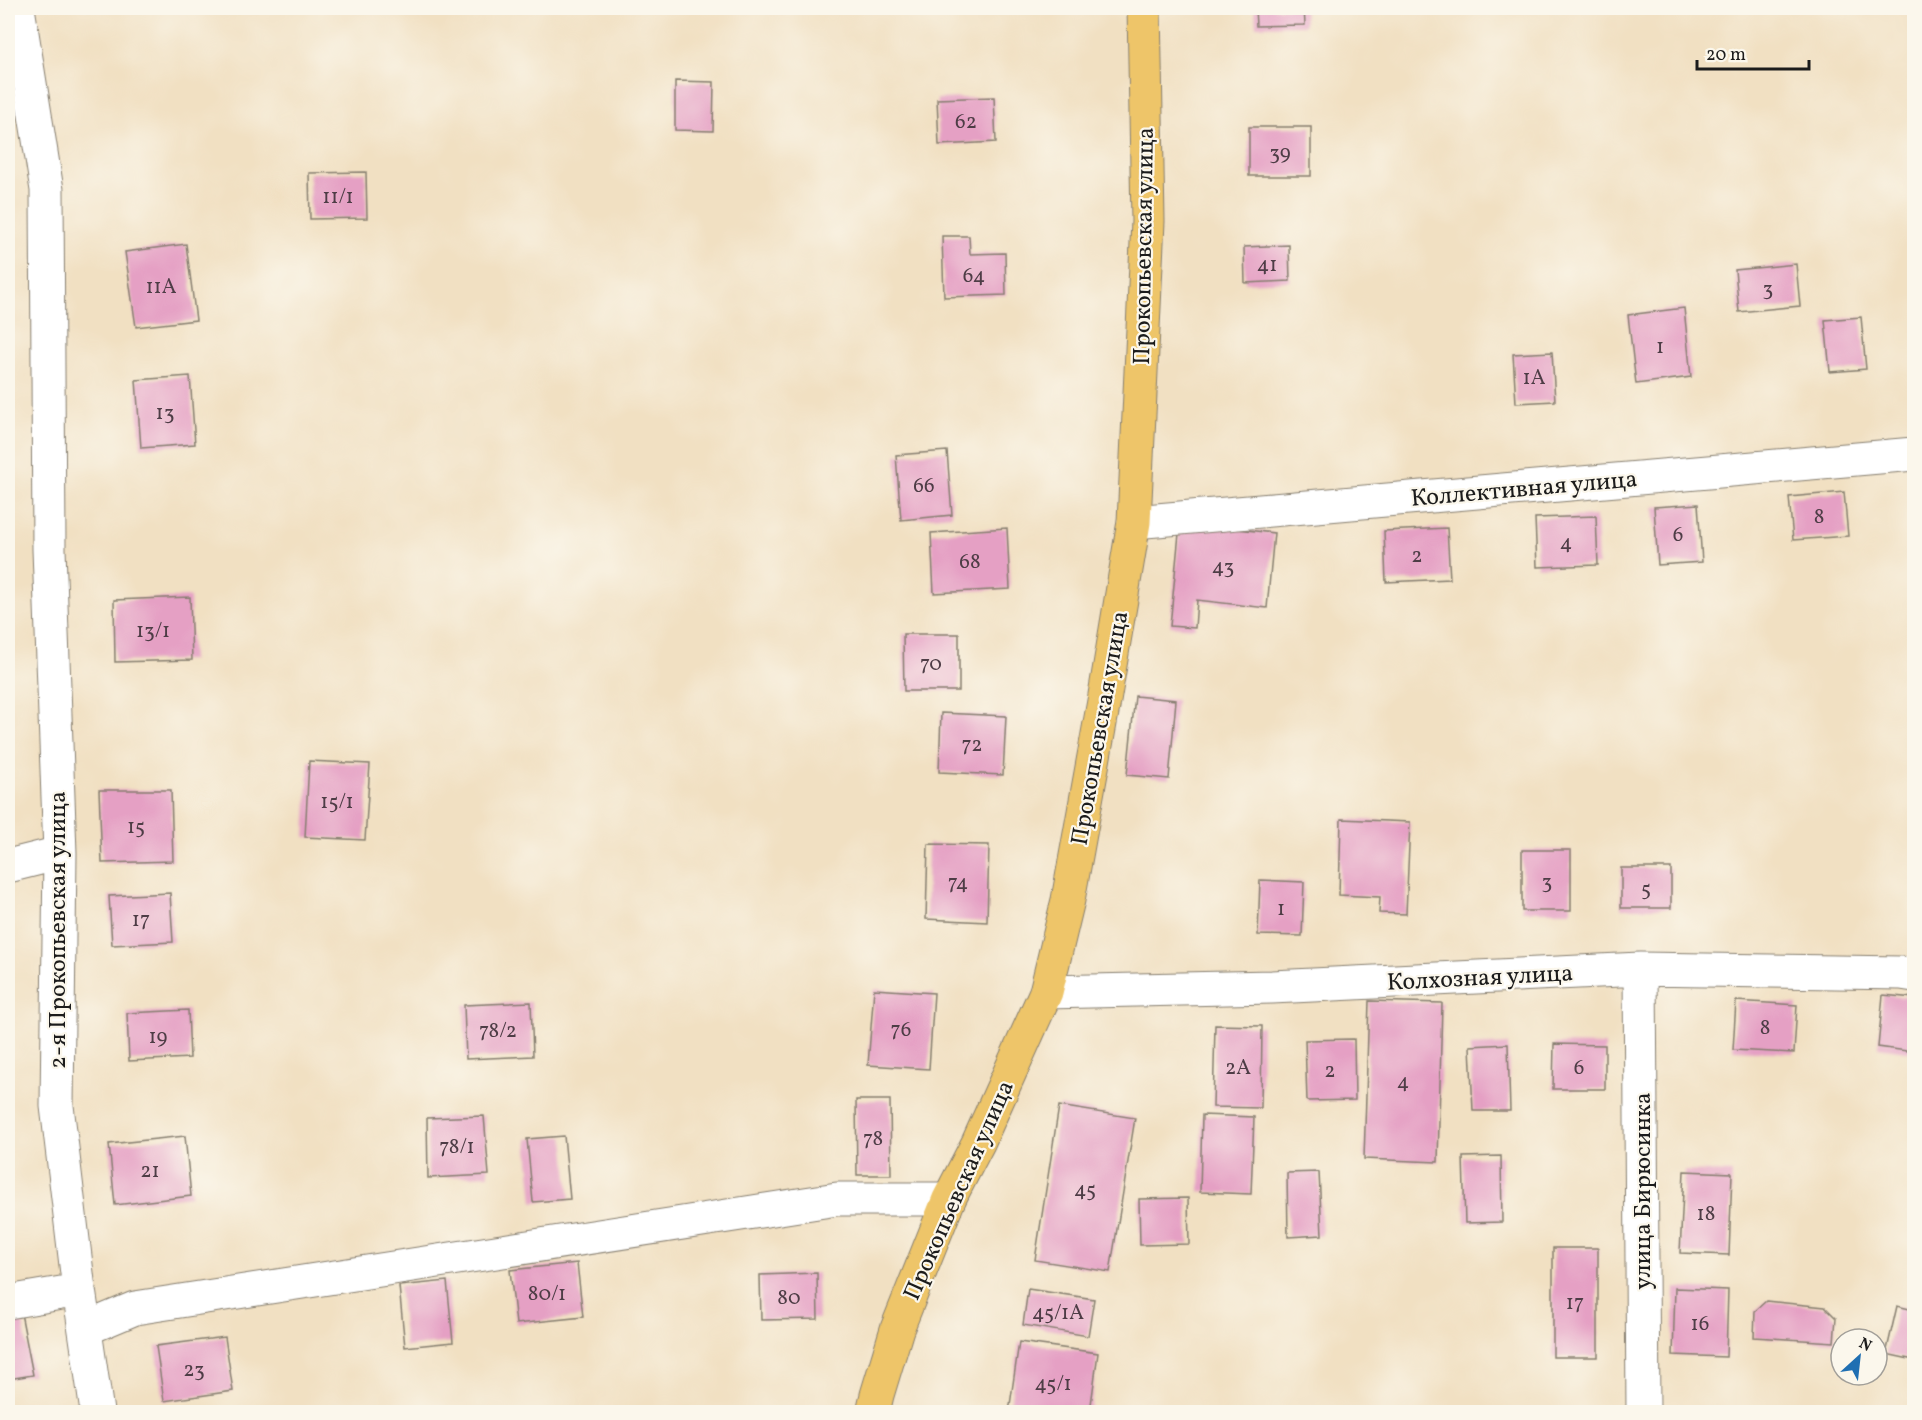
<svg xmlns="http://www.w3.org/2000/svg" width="1922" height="1420" font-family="Vollkorn,serif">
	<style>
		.building { fill: #e5a0c4 }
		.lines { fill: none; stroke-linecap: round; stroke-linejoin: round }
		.minor-casing { stroke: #867e6f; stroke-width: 35 }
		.major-casing { stroke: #867e6f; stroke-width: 35 }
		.minor { stroke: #fff; stroke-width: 33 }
		.major { stroke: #eec569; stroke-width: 33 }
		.labels { text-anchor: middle; stroke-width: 4.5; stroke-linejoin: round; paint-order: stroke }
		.number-label { font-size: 21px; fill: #4e3d46 }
		.street-label { font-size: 24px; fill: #1c1c1c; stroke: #fbf7ec }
	</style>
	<rect width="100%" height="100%" fill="#fbf7ec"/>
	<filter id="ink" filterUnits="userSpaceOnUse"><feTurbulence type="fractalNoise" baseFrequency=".0167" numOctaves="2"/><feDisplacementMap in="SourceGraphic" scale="12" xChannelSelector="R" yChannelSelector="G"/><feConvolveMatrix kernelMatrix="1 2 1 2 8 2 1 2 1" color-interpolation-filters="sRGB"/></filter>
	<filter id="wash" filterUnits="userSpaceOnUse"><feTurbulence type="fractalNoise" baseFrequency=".008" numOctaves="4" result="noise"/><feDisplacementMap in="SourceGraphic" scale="24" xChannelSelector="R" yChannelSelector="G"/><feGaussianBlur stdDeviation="1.35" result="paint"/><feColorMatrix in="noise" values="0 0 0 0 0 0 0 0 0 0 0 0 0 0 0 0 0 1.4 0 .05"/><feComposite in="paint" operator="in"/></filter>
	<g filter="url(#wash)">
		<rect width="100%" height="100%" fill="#f1e0c2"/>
		<g id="blocks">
			<!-- building -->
			<path class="building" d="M1255,8H1304L1305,25L1256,26Z
				M675,81L714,82L713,131L675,130Z
				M994,97L996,142L939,145L937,99Z
				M1249,127H1311V176H1249Z
				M366,172L367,218L310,219L309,173Z
				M942,236H969L970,254L1005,253L1006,295L944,297Z
				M186,244L196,320L136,327L125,252Z
				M1289,245L1290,281L1245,283L1244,247Z
				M1796,264L1800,306L1739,312L1735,270Z
				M1684,308L1691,377L1636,384L1628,315Z
				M1861,317L1866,369L1830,372L1825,320Z
				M1552,352L1555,401L1516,403L1513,354Z
				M190,376L195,444L141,448L136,380Z
				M947,451L952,515L901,520L896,455Z
				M1844,492L1848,536L1793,540L1789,497Z
				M1698,504L1702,562L1658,565L1654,507Z
				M1596,516L1598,565L1537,567L1535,518Z
				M1180,523L1274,533L1267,608L1197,600L1195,628L1170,626Z
				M1007,528L1010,589L934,593L931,533Z
				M1447,528L1450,579L1386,582L1384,531Z
				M190,597L192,660L115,662L114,600Z
				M903,634H959V691H904Z
				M1135,696L1176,700L1169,779L1127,775Z
				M941,713L1006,716L1003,775L939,772Z
				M309,761L370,764L365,840L305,837Z
				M99,790H171L173,861L102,863Z
				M1341,819L1410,822L1406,914L1379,913L1380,897L1339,895Z
				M928,844L989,845L987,922L926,919Z
				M1522,850H1571V911H1522Z
				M1621,868H1671V908H1621Z
				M1260,880L1304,882L1302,936L1258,935Z
				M170,893L173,942L112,945L109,896Z
				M874,989L934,993L929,1069L868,1065Z
				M1883,995L1914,998V1052L1878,1047Z
				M1369,1001L1442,1003L1438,1162L1364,1159Z
				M1736,1001L1797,1005L1794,1053L1733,1050Z
				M531,1002L533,1056L466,1059L464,1005Z
				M188,1010L190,1058L129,1061L127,1013Z
				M1215,1025L1262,1026L1261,1108L1213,1107Z
				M1354,1039L1355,1100L1307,1101L1305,1040Z
				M1508,1044L1510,1111H1473L1470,1046Z
				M1554,1044L1605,1045V1089H1553Z
				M856,1100H890L891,1175H857Z
				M1059,1106L1135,1118L1110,1272L1035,1260Z
				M1202,1115L1254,1117L1251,1194L1200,1192Z
				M484,1116L489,1175L428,1178L427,1118Z
				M185,1136L191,1196L115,1205L109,1144Z
				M564,1136L570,1199L533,1202L527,1139Z
				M1501,1156L1502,1222L1465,1223L1463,1157Z
				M1684,1171L1732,1173L1729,1255L1680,1253Z
				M1319,1172L1322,1235L1288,1237L1287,1173Z
				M1188,1198L1189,1244L1140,1245L1139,1199Z
				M1553,1248H1598V1357H1553Z
				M577,1263L583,1317L516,1324L510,1270Z
				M817,1273L818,1319L761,1320L760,1275Z
				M447,1281L453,1342L405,1347L399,1286Z
				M1675,1288L1728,1290L1726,1357L1673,1355Z
				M1028,1289L1094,1299L1088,1336L1023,1325Z
				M1766,1301L1825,1307L1836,1318L1834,1342L1754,1337L1755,1311Z
				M1897,1306L1914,1310V1360L1886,1354Z
				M20,1308L33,1375L8,1379V1310Z
				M225,1337L233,1391L164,1401L156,1346Z
				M1019,1342L1098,1353L1090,1412H1009Z"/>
		</g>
	</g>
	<g filter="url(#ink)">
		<use href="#blocks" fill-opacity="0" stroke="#867e6f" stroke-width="1.5"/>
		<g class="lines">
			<!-- minor casing -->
			<g class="minor-casing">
				<path id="minor" d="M18,8L47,190L49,549L60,853L57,1106L79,1290L97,1412
					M1134,522L1914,454
					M8,866L60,853
					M1640,969L1643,1412
					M1046,992L1272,987L1640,969L1901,973L1914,975
					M8,1302L79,1290
					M85,1329L135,1308L837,1199H949"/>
			</g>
			<!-- major casing -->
			<g class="major-casing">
				<path id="major" d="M873,1412L877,1395L897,1329L949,1199L978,1143L1046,992L1068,900L1104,701L1134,522L1148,221L1144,8"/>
			</g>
			<!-- minor -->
			<use href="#minor" class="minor"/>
			<!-- major -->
			<use href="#major" class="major"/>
		</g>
	</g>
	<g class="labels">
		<!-- number labels -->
		<g class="number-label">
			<text x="966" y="128">62</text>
			<text x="1280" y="159">39</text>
			<text x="338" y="203">11/1</text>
			<text x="1267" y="271">41</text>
			<text x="974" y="282">64</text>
			<text x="161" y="293">11А</text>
			<text x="1768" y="295">3</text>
			<text x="1660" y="353">1</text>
			<text x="1534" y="384">1А</text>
			<text x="165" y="419">13</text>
			<text x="924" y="492">66</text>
			<text x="1819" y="523">8</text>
			<text x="1678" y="541">6</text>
			<text x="1566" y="549">4</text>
			<text x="1417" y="562">2</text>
			<text x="970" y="568">68</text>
			<text x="1223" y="573">43</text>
			<text x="153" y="637">13/1</text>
			<text x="931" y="670">70</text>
			<text x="972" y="751">72</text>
			<text x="337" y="808">15/1</text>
			<text x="136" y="833">15</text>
			<text x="1547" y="888">3</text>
			<text x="958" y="889">74</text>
			<text x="1646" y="895">5</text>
			<text x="1281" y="915">1</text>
			<text x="141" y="926">17</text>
			<text x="1765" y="1034">8</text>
			<text x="901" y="1036">76</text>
			<text x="498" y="1037">78/2</text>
			<text x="158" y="1043">19</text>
			<text x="1238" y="1074">2А</text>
			<text x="1579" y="1074">6</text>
			<text x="1330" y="1077">2</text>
			<text x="1403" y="1088">4</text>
			<text x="873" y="1145">78</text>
			<text x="457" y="1153">78/1</text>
			<text x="150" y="1177">21</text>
			<text x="1085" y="1196">45</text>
			<text x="1706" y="1220">18</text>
			<text x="547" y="1300">80/1</text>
			<text x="789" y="1304">80</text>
			<text x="1575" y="1309">17</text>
			<text x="1058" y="1319">45/1А</text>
			<text x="1700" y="1330">16</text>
			<text x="194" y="1376">23</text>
			<text x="1053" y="1390">45/1</text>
		</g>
		<!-- street labels -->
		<g class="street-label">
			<text transform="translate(1143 246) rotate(-89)" y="8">Прокопьевская улица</text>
			<text transform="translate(1524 488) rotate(-5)" y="8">Коллективная улица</text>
			<text transform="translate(1099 728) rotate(-80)" y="8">Прокопьевская улица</text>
			<text transform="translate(57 930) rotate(-90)" y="8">2-я Прокопьевская улица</text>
			<text transform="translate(1480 977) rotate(-3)" y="8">Колхозная улица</text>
			<text transform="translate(958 1190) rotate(-66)" y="8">Прокопьевская улица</text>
			<text transform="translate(1642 1191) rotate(-90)" y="8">улица Бирюсинка</text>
		</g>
	</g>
	<!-- margin -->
	<rect width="1922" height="1420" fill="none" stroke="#fbf7ec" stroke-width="30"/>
	<!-- north arrow -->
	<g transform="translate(1859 1357) rotate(27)"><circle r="28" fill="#fbf7ec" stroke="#a29f99" stroke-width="1.5"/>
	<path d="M0-4.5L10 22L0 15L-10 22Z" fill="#1f6fb2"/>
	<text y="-9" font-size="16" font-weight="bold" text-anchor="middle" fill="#1c1c1c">N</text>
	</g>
	<!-- scale -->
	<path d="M1697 60v9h112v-9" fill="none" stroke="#1c1c1c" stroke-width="3"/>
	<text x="1706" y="60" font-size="18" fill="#1c1c1c" stroke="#fbf7ec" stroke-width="4.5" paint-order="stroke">20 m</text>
</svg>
